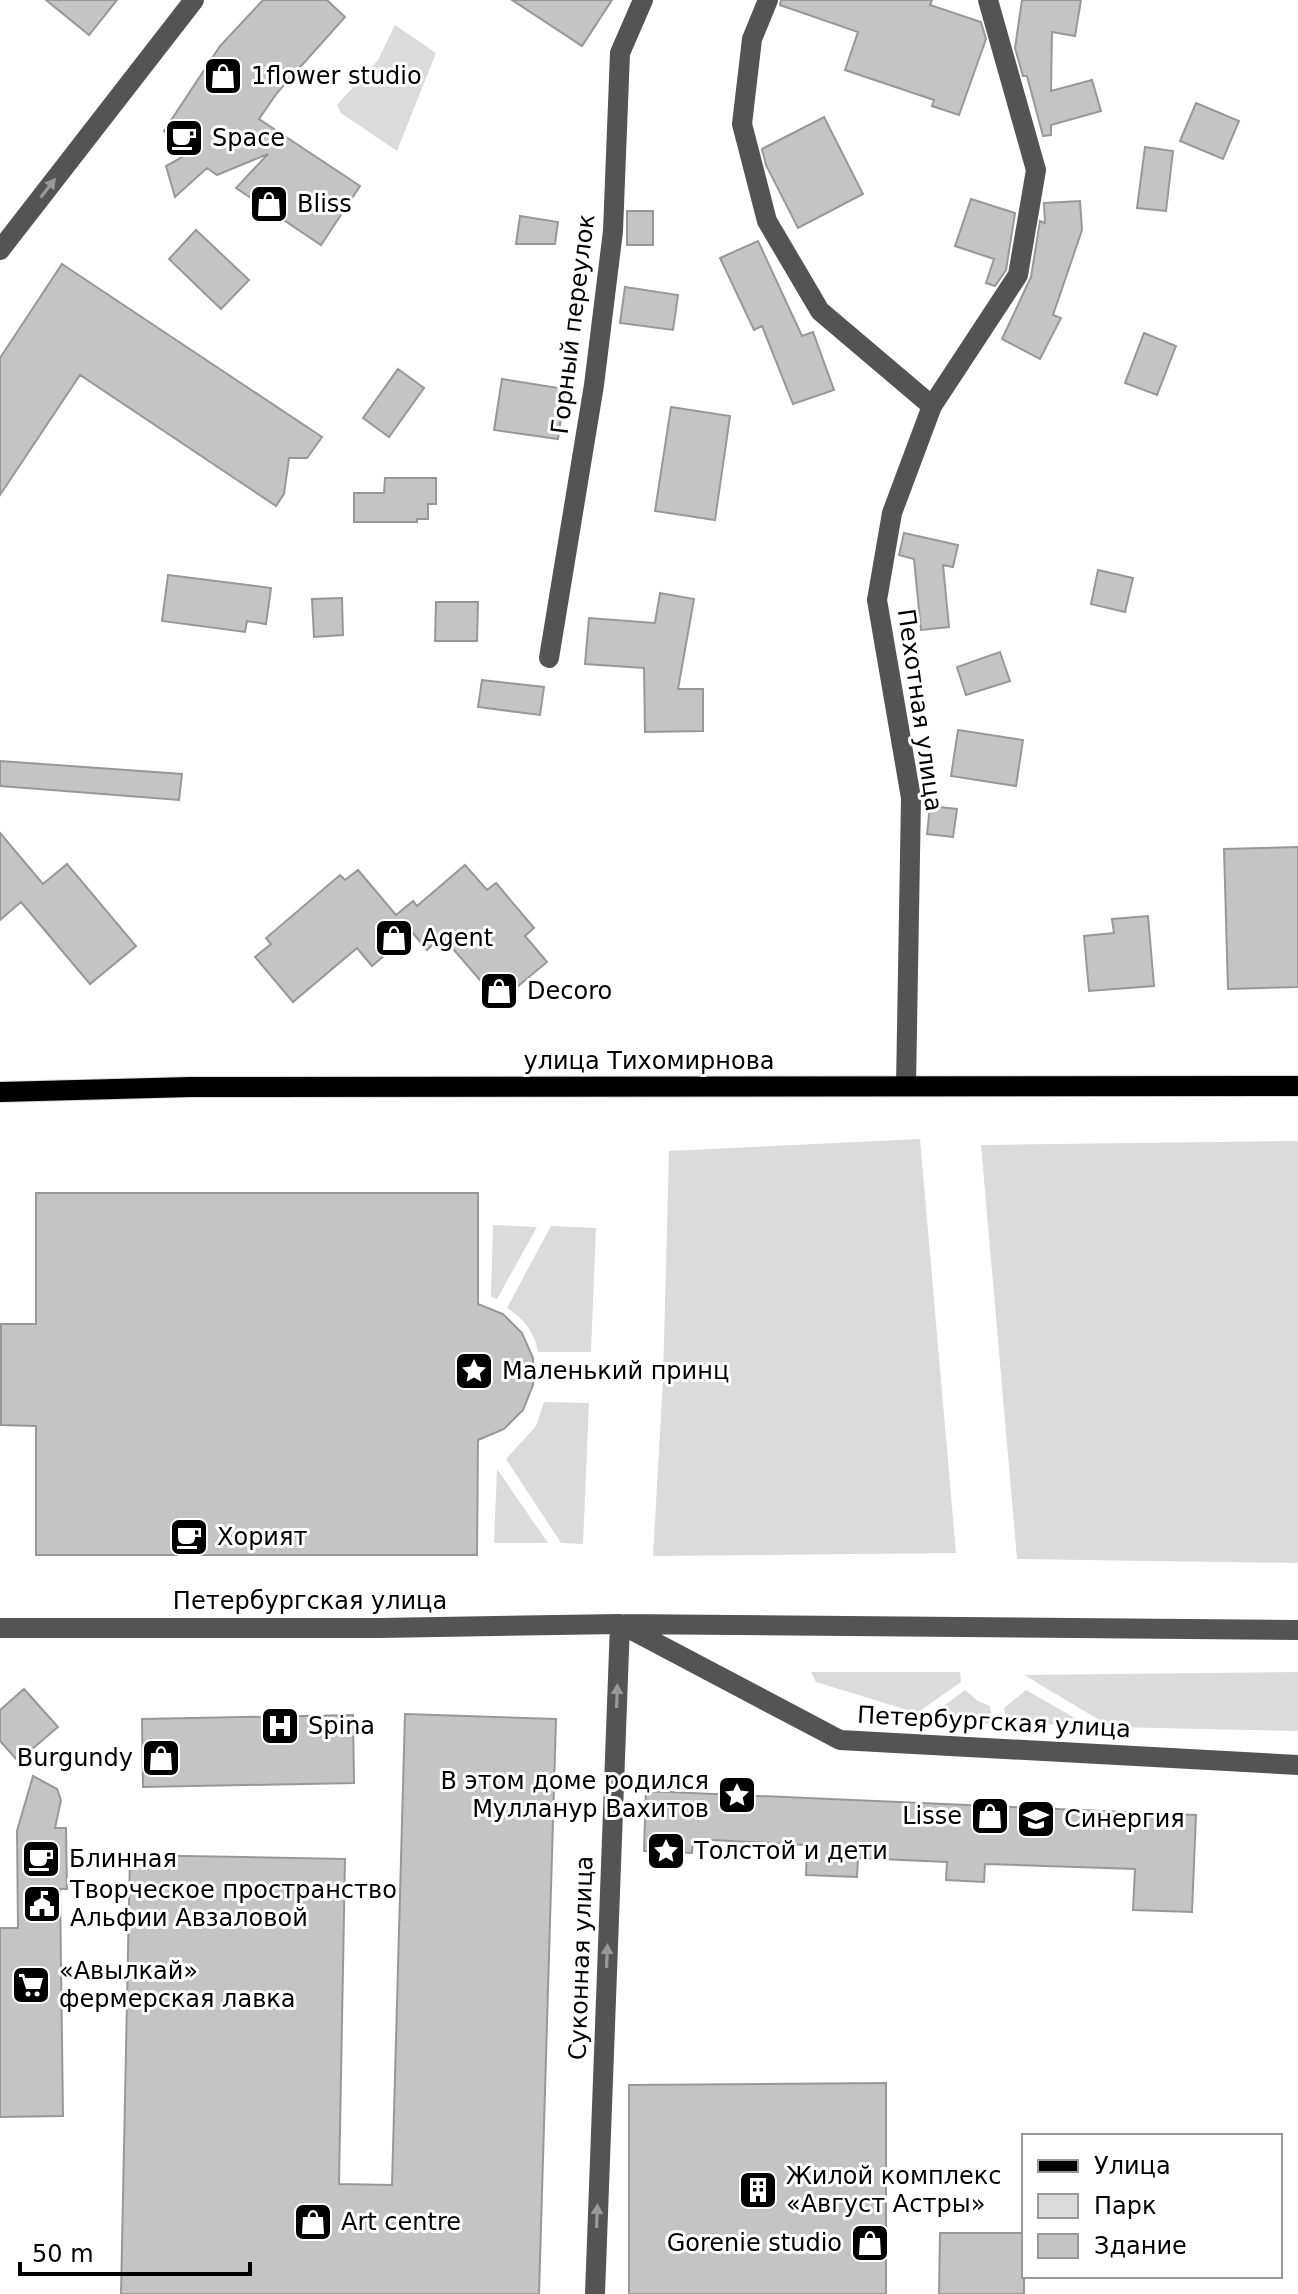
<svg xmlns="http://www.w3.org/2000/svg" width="1298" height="2294" font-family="'DejaVu Sans',sans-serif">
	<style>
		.green { fill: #dbdbdb }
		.building { fill: #c4c4c4; stroke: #989898; stroke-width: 2 }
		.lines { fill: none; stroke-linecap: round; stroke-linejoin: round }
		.major-casing { stroke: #dbdbdb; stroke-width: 22 }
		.minor { stroke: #545454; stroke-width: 20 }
		.major { stroke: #000; stroke-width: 20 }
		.oneway { fill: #989898 }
		.labels { text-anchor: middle; stroke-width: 6; stroke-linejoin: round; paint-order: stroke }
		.poi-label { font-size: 24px; fill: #000; stroke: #fff; text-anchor: start }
		.street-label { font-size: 24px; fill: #000; stroke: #fff }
	</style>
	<rect width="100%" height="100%" fill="#fff"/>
	<!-- green -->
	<path class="green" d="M395,25L436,53L397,151L341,113L337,105L378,60Z
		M920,1139L956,1553L653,1556L663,1379L669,1151Z
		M1298,1141V1563L1017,1559L981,1145Z
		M493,1225L537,1227L497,1299L491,1297Z
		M551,1226L596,1228L591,1352H538C535,1332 524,1319 507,1308Z
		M544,1402L589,1403L583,1544L561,1543L506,1459L536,1426Z
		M497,1469L548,1543H494Z
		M811,1672H960L961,1682L917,1713L816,1682Z
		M1298,1672V1731L1111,1727L1024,1675Z
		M965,1690L978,1701L990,1706L993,1724L928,1718Z
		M1026,1690L1080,1721V1726L1007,1722L1004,1708Z"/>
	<!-- building -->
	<path class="building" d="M46,0H117L89,35Z
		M263,0H327L345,17L277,93L259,119L360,186L321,245L236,188L268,154L217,175L207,168L175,197L166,166L186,155L164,131L220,46Z
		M512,0H612L582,46Z
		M781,0H932L930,5L981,22L986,39L959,115L932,106L934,100L845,70L858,32L780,5Z
		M1022,0H1081L1075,36L1052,32L1051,91L1092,80L1101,111L1051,125V135L1043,136L1027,76H1023L1015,48Z
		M1196,103L1239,121L1223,159L1180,141Z
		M824,117L863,194L798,228L766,165L762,149Z
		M1145,147L1173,151L1166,211L1137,208Z
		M971,199L1015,213L1006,270L995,286L986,283L994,259L955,246Z
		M1080,201L1082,230L1053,315L1061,318L1040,359L1002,339L1031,277L1040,221L1045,223L1044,203Z
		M627,211H653V245H627Z
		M520,216L558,222L555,244H516Z
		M196,230L249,280L221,309L169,259Z
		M758,241L802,336L813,332L834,390L793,404L762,326L754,330L720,258Z
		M62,264L322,437L307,458H289L284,494L276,506L80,375L0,495V358Z
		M625,287L678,295L673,330L620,323Z
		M1144,333L1176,346L1157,395L1125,383Z
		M398,369L424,388L389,437L363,418Z
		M502,379L565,389L558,439L494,430Z
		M671,407L730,416L715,520L655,511Z
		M385,478H436V504H428V519H417V522H354V493H384Z
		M904,533L958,545L953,567L943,565L949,627L921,630L914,559L899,555Z
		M1098,570L1133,578L1125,612L1091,604Z
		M168,575L271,588L266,624L247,621L245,632L162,621Z
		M660,593L694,599L678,689H703V731L645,732L644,668L585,664L589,618L655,623Z
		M342,598L343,635L314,637L312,599Z
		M436,602H478L477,641H435Z
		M1000,652L1010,681L966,695L957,667Z
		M482,680L544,687L540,715L478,707Z
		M958,730L1023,740L1016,786L951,776Z
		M0,761L182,774L179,800L0,786Z
		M930,806L957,809L953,837L927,834Z
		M0,833L43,884L67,864L136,946L90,984L21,902L0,920Z
		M1298,847V987L1228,989L1224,849Z
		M465,865L487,890L496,883L534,928L525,936L547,962L499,1002L442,936L427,950L412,932L372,966L357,948L293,1002L255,957L271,944L266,938L340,875L345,880L358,870L396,915L413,901L417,906Z
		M1148,916L1154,986L1089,991L1084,936L1114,933L1112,919Z
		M36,1193H478V1304L503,1314L522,1333L533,1358V1385L523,1410L504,1429L478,1440L477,1555H36V1426L1,1425V1324H36Z
		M24,1689L58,1727L18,1761L0,1741V1710Z
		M405,1714L556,1719L539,2294H121L130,1855L345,1859L339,2184L392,2185Z
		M353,1715L354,1783L143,1787L142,1719Z
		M33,1776L57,1789L61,1800L55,1828H66L67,1889H60L63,2116L0,2117V1928H18L17,1831Z
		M646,1791L1196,1815L1192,1912L1133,1910L1135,1869L985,1864L984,1882L946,1880L947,1862L858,1858L857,1877L806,1875L807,1845L693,1839L692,1853L644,1851Z
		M886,2083V2294H629V2085Z
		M940,2233H1024V2294H939Z"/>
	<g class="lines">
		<!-- major casing -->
		<g class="major-casing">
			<path id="major" d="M0,1092L191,1087L1298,1086"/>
		</g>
		<!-- minor -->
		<path class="minor" d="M768,0L752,39L742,124L767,221L820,311L932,406
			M0,250L194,0
			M549,658L594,385L613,231L620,53L643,0
			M906,1086L911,798L877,600L892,513L932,406L1018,275L1036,170L988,0
			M624,1626L840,1740L1298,1765
			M0,1628H380L620,1624L1298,1630
			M595,2294L620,1624"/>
		<!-- major -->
		<use href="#major" class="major"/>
	</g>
	<!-- one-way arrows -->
	<defs><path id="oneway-solid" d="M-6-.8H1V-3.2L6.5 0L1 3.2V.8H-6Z" transform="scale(2)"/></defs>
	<g class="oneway">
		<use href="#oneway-solid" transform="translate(48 188) rotate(-52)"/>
		<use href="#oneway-solid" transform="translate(617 1696) rotate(-88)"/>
		<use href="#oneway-solid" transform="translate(607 1956) rotate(-88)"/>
		<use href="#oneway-solid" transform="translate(597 2216) rotate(-88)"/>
	</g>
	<!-- icons -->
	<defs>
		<g id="shop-square" transform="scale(2)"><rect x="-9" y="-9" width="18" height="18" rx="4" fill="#000" stroke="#fff"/><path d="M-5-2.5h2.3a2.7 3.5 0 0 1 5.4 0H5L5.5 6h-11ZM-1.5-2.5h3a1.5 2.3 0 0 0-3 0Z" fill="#fff"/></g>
		<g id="cafe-square" transform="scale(2)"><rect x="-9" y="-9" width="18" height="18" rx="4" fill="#000" stroke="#fff"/><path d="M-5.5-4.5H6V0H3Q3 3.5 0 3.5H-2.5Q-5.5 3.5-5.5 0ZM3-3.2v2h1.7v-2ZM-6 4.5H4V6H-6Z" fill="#fff"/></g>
		<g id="sight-square" transform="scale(2)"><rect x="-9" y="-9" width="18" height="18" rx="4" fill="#000" stroke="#fff"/><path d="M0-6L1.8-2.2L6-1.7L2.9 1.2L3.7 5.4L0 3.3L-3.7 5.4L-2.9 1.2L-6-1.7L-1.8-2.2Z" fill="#fff"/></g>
		<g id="hospital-square" transform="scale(2)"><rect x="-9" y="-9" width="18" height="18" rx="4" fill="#000" stroke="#fff"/><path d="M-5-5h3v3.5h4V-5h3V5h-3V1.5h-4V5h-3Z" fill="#fff"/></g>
		<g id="university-square" transform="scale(2)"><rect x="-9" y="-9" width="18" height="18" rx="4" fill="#000" stroke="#fff"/><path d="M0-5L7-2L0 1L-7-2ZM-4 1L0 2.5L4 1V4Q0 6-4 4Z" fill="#fff"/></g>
		<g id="civic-square" transform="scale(2)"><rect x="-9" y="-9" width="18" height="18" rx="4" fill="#000" stroke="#fff"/><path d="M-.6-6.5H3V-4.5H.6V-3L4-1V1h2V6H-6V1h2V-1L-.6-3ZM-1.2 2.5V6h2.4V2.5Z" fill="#fff"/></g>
		<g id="supermarket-square" transform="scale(2)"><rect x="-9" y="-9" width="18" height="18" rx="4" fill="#000" stroke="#fff"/><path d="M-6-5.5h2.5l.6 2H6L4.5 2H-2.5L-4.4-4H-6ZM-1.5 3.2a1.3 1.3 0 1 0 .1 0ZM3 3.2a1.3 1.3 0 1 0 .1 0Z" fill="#fff"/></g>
		<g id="building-square" transform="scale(2)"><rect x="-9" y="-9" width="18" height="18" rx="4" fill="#000" stroke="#fff"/><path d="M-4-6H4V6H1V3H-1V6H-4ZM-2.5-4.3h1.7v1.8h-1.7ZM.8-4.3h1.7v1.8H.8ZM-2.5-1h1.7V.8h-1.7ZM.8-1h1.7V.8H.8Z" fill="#fff"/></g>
	</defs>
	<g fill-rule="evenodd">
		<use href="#shop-square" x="223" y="76"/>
		<use href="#cafe-square" x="184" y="138"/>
		<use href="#shop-square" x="269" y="204"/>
		<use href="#shop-square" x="394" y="938"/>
		<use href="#shop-square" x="499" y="991"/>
		<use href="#sight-square" x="474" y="1371"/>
		<use href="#cafe-square" x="189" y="1537"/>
		<use href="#hospital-square" x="280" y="1726"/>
		<use href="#shop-square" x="161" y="1758"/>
		<use href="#sight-square" x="737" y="1795"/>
		<use href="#shop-square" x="990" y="1816"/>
		<use href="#university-square" x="1036" y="1819"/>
		<use href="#sight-square" x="666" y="1851"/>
		<use href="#cafe-square" x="41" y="1859"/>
		<use href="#civic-square" x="42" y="1904"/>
		<use href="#supermarket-square" x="31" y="1985"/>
		<use href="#building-square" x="758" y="2190"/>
		<use href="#shop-square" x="313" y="2222"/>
		<use href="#shop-square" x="870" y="2243"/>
	</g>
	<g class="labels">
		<!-- poi labels -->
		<g class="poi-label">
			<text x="251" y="84">1flower studio</text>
			<text x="212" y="146">Space</text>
			<text x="297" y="212">Bliss</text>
			<text x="422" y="946">Agent</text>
			<text x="527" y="999">Decoro</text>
			<text x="502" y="1379">Маленький принц</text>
			<text x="217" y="1545">Хорият</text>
			<text x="308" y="1734">Spina</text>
			<text x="133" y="1766" text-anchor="end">Burgundy</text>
			<text x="709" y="1789" text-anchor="end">В этом доме родился<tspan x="709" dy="28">Мулланур Вахитов</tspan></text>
			<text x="962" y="1824" text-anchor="end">Lisse</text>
			<text x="1064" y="1827">Синергия</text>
			<text x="694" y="1859">Толстой и дети</text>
			<text x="69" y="1867">Блинная</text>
			<text x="70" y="1898">Творческое пространство<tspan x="70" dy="28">Альфии Авзаловой</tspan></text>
			<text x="59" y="1979">«Авылкай»<tspan x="59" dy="28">фермерская лавка</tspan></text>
			<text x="786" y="2184">Жилой комплекс<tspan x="786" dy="28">«Август Астры»</tspan></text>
			<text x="341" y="2230">Art centre</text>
			<text x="842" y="2251" text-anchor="end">Gorenie studio</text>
		</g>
		<!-- street labels -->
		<g class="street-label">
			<text transform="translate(573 324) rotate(-83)" y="8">Горный переулок</text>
			<text transform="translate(920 710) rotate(82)" y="8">Пехотная улица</text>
			<text x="649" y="1069">улица Тихомирнова</text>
			<text x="310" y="1609">Петербургская улица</text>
			<text transform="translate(994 1722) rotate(3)" y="8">Петербургская улица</text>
			<text transform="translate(581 1958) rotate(-88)" y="8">Суконная улица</text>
		</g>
	</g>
	<!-- legend -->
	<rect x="1022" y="2134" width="260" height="144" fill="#ffffff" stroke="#999999" stroke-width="2"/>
	<rect x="1038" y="2160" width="40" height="12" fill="#000000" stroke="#999999" stroke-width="2"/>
	<text x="1094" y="2174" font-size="24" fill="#000000">Улица</text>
	<rect x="1038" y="2194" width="40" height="24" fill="#dbdbdb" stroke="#999999" stroke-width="2"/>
	<text x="1094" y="2214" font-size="24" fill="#000000">Парк</text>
	<rect x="1038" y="2234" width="40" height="24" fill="#c4c4c4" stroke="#999999" stroke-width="2"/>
	<text x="1094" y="2254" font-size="24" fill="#000000">Здание</text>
	<!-- scale -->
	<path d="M20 2262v12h230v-12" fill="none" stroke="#000000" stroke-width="4"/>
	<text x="32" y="2262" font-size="24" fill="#000000" stroke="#ffffff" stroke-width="6" paint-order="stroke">50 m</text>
</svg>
